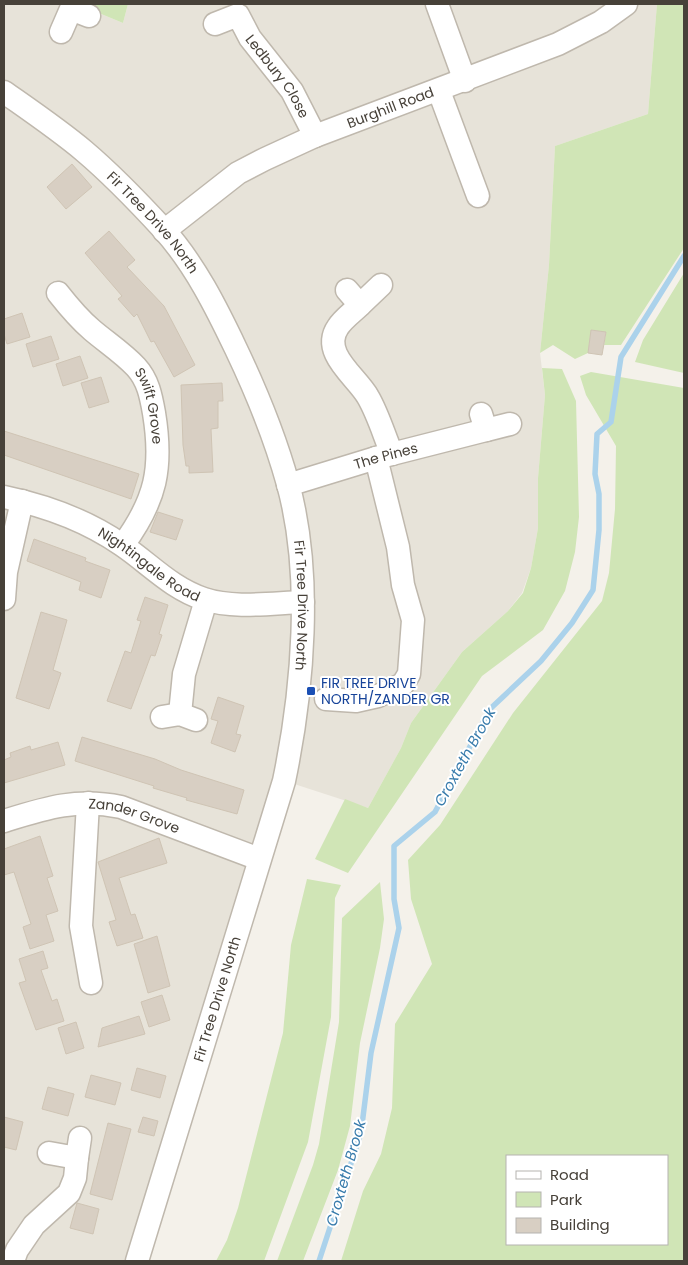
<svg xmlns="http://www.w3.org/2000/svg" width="688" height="1265" font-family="Poppins,sans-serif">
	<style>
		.residential { fill: #e7e3d9 }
		.green { fill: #d0e5b6; fill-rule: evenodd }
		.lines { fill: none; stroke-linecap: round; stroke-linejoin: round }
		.stream { stroke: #abd2eb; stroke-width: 5.5 }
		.building { fill: #d8cfc3; stroke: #cfc4b4 }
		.minor-casing { stroke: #bfb8ad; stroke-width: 25 }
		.minor { stroke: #fff; stroke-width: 22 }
		.transit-dot { fill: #1a4fb4; stroke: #fff; stroke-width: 2 }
		.labels { text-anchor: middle; stroke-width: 4; stroke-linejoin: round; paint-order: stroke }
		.street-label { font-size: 14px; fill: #474139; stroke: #fff }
		.transit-label { font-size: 14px; fill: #164399; stroke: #fff; text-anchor: start }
		.water-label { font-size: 15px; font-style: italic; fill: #397cac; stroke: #fff }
	</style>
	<rect width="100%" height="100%" fill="#f4f1ea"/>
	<!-- residential -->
	<path class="residential" d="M4,4H77L123,23L128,4H657L648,114L555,146L549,265L540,353L545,395L538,478V528L531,568L522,593L508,611L462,652L411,723L401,748L368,808L285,781L137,1261H4Z"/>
	<!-- green -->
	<path class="green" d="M77,4H128L123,23Z
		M657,4H684V248L621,345H604L606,333L592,330L588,353L575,359L553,345L540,353L549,265L555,146L648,114Z
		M684,273V373L635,362L643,340Z
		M542,368L562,369L576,401L579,517L575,552L565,591L543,630L482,676L348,873L315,859L345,799L368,808L401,748L411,723L462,652L508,611L523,593L531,568L538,528V478L545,395Z
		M591,372L684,388V1261H341L363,1191L381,1154L392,1108L395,1024L432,964L411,899L408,860L440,825L513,713L602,601L609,573L615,509L616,446L586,395L580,376ZM667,1156V1244H507V1156Z
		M307,879L341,885L335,898L331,1017L308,1142L264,1261H216L227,1240L238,1208L283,1033L291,945Z
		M380,882L384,919L380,948L360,1043L350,1126L338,1170L303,1261H277L313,1165L319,1144L339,1022L342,918Z"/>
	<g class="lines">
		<!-- stream -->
		<path class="stream" d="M319,1261L361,1133L371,1053L399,928L394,899V846L435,812L490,709L541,661L572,623L593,590L599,530V494L595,474L597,434L611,422L621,357L684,256"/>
	</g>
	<!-- building -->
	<path class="building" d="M72,164L92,187L66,209L47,187Z
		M109,231L135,260L127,267L164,306L195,365L174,377L154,341L151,342L137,314L134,317L118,299L122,296L85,253Z
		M22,313L30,337L7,344L4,334V319Z
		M591,330L606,332L602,355L588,353Z
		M51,336L59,359L33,367L26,344Z
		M80,356L88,378L63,386L56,364Z
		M101,377L109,402L89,408L81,383Z
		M222,383L223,401H218V428L211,429L213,472L189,473V466H186L183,445L181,385Z
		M4,431L139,474L131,499L4,455Z
		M158,512L183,520L176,540L150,532Z
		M34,539L86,558L85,561L110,570L101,598L79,590L81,582L27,561Z
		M145,597L168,605L159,634L162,635L155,656L151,655L131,709L107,701L125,651L131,653L141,621L137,620Z
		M41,612L67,620L53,670L61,673L49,709L16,698Z
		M218,697L244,706L236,734L241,735L235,752L211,743L218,721L211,719Z
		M82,737L155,759L181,770L244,790L237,814L186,800L187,798L153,788L154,786L75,761Z
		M58,742L65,765L4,783V760L11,757L10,753L30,746L31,750Z
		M40,836L53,876L47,878L58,911L46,915L54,941L30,949L23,927L31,924L14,872L4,875V849Z
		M159,838L167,863L119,878L131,915L135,914L143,938L117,946L109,922L116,920L98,862Z
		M157,936L170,986L148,993L134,944Z
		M43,951L48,968L41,970L52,1001L57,999L64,1021L36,1030L19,983L26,981L19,959Z
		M162,995L170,1020L149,1027L141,1002Z
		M139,1016L145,1034L98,1047L102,1028Z
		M76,1022L84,1048L66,1054L58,1028Z
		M137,1068L166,1076L160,1098L131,1090Z
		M91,1075L121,1083L115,1105L85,1097Z
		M48,1087L74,1094L68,1116L42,1109Z
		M4,1117L23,1122L16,1150L4,1147Z
		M143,1117L158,1121L154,1136L138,1132Z
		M108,1123L131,1129L112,1200L90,1194Z
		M77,1203L99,1209L93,1234L70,1228Z"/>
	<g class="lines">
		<!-- minor casing -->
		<g class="minor-casing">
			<g id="minor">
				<path d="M437,4L465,81"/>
				<path id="s1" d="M215,24L238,15L250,38L292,91L315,136"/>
				<path d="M61,32L71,9L89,16"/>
				<path d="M439,91L478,196"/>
				<path id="s2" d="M4,92C31,111 59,130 84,151C110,173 141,205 164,230C195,265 216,307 236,349C257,393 275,437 288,484C313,575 303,690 284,781L137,1261"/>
				<path id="s3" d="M164,231L238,173L265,159L315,136L558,44L601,22L626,4"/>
				<path d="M347,290L360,305L381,285"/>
				<path id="s4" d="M58,293C69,307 79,319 92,330C106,342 123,353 136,367C148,380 151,396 154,413C163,468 156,500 123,545"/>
				<path d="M360,305C353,312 343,319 338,327C320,353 357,377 368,397C378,414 384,435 392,454"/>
				<path d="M481,414L486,430L510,424"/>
				<path id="s5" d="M288,485L376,458L486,430"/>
				<path id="s6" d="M4,497C47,506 86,520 122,545C150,564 171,588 204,599C234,609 272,603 303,602"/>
				<path d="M4,599L6,572L22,501"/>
				<path d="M326,699L356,701L378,696L403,684L409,674L413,620L403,585L398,547L376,458"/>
				<path d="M180,714L184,674L206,600"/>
				<path d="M162,717L180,714L196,720"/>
				<path d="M88,803L81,926L91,983"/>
				<path id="s7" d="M4,821C46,808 76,798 121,807L259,859"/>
				<path d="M49,1153L77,1158L80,1138"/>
				<path d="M13,1261L17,1250L34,1225L69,1193L75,1178L77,1158"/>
			</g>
		</g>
		<!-- minor -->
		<use href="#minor" class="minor"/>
	</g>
	<!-- markers -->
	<rect class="transit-dot" x="306" y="686" width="10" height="10" rx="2.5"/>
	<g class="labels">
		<!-- street labels -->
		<g class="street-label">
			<text dy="5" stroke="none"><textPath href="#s1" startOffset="98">Ledbury Close</textPath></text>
			<text dy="5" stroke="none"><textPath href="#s3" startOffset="260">Burghill Road</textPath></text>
			<text dy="5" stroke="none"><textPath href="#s2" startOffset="199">Fir Tree Drive North</textPath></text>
			<text dy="5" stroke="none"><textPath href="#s4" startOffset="150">Swift Grove</textPath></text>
			<text dy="5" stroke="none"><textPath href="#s5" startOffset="102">The Pines</textPath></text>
			<text dy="5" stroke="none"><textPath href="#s6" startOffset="162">Nightingale Road</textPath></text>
			<text dy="5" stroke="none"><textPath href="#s2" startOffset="619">Fir Tree Drive North</textPath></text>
			<text dy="5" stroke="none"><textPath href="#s7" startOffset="134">Zander Grove</textPath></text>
			<text transform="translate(217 999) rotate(-73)" y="5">Fir Tree Drive North</text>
		</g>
		<!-- transit labels -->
		<g class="transit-label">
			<text x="321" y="688">FIR TREE DRIVE<tspan x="321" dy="16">NORTH/ZANDER GR</tspan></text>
		</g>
		<!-- water labels -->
		<g class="water-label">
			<text transform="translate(465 757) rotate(-61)" y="5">Croxteth Brook</text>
			<text transform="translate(346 1173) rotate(-74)" y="5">Croxteth Brook</text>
		</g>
	</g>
	<!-- border -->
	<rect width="688" height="1265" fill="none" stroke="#474139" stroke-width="10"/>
	<!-- legend -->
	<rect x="506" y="1155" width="162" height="90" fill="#ffffff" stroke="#b5b3b0"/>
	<rect x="516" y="1171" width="25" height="8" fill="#ffffff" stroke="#b5b3b0"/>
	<text x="550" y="1180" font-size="15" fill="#474139">Road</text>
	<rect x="516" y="1192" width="25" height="15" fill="#d0e5b6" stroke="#b5b3b0"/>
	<text x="550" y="1205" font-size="15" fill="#474139">Park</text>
	<rect x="516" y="1218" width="25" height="15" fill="#d8cfc3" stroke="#b5b3b0"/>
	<text x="550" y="1230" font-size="15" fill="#474139">Building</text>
</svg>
